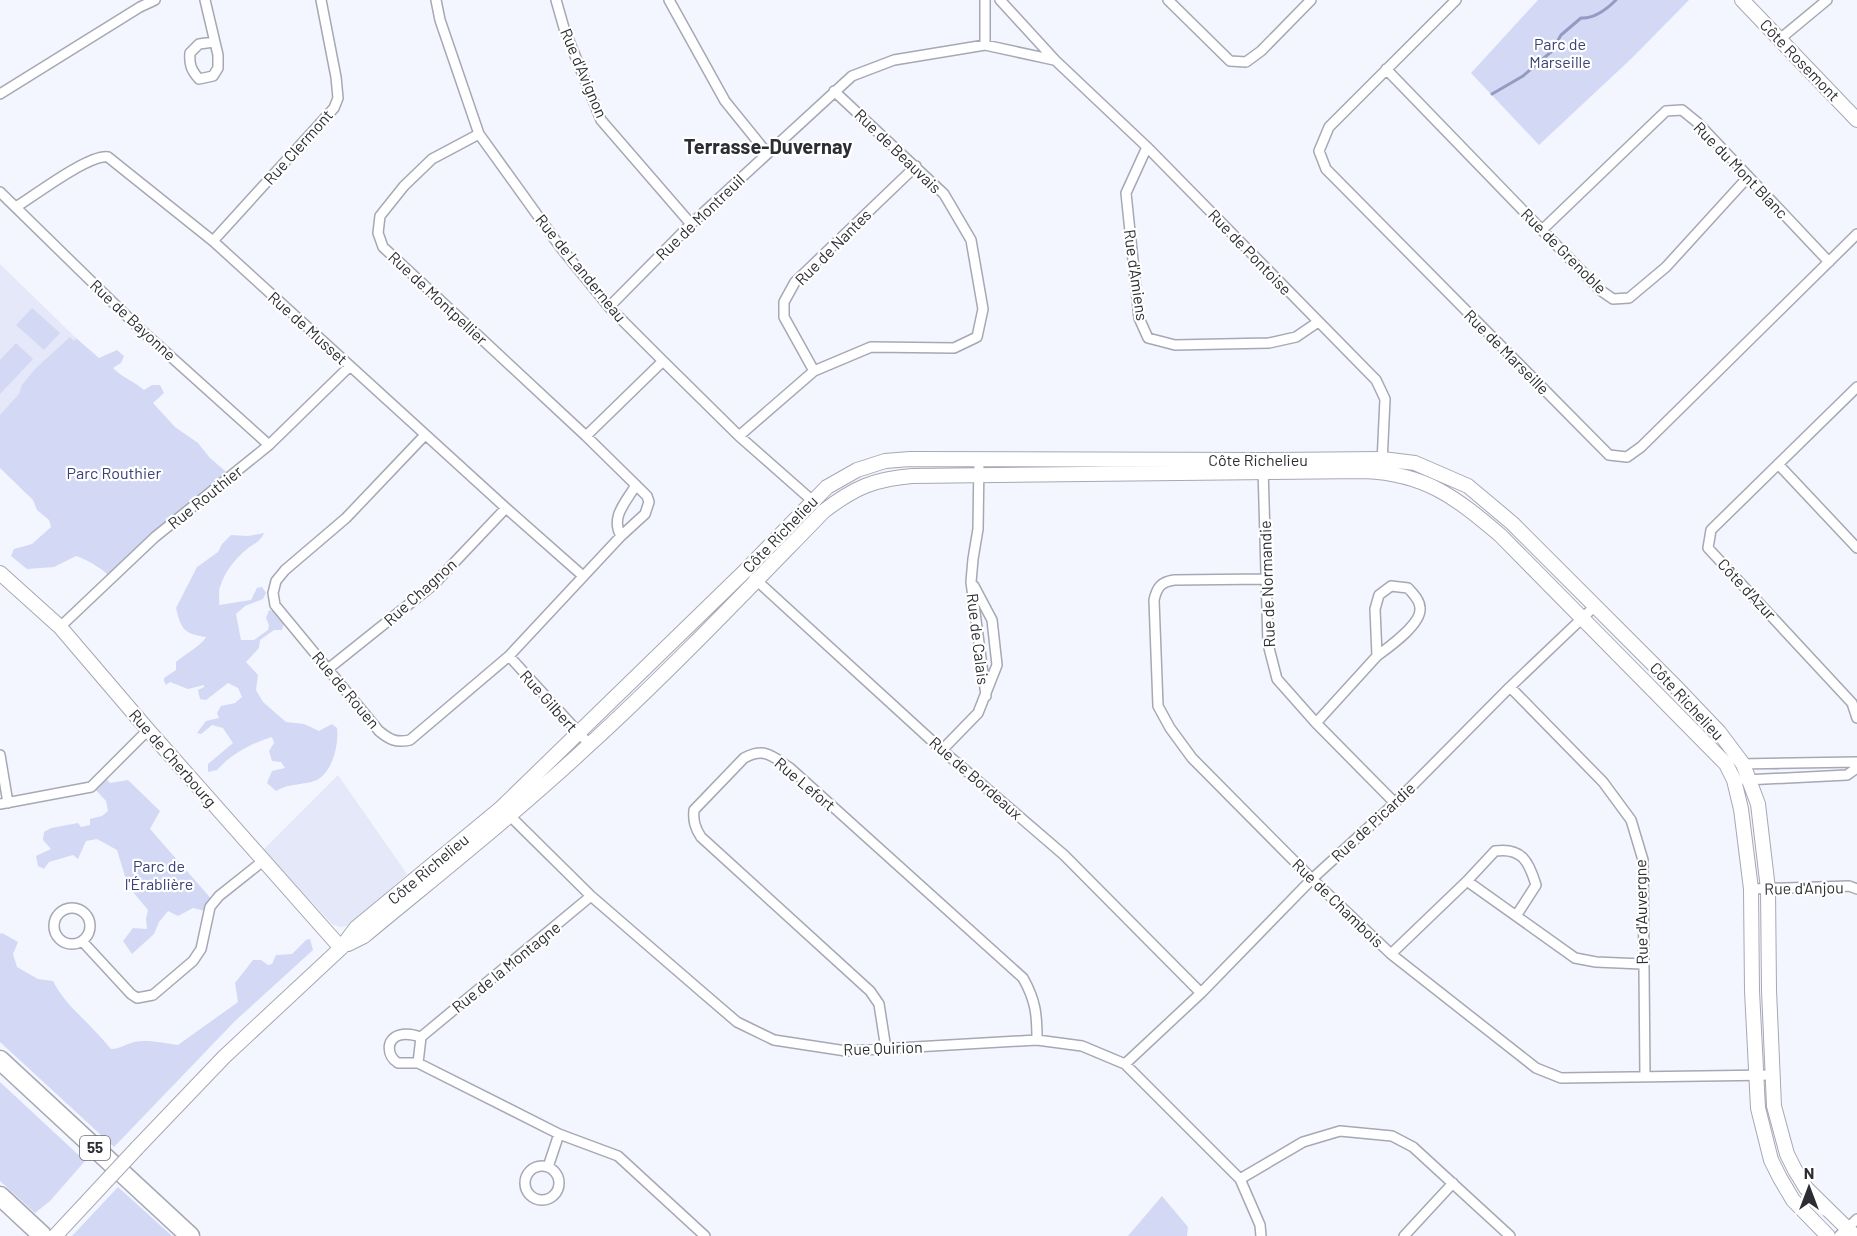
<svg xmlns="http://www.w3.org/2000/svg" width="1857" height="1236" font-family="Barlow,sans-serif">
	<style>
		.built { fill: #e5e8f8 }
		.green { fill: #d3d9f5 }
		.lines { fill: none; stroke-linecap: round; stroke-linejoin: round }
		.stream { stroke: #939bc3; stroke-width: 3 }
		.street-casing { stroke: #a6a8b3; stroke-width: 12 }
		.secondary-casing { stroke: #a6a8b3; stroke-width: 16 }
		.highway-casing { stroke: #a6a8b3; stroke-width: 21 }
		.street { stroke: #fff; stroke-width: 9 }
		.secondary { stroke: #fff; stroke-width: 14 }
		.highway { stroke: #fff; stroke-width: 18 }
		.secondary-bridge-casing { stroke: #a6a8b3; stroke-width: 16; stroke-linecap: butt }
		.secondary-bridge { stroke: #fff; stroke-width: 14 }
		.labels { text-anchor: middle; stroke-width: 4.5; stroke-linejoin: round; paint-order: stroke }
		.shield { fill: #fff; stroke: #6c6d70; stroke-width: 1.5 }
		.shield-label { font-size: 15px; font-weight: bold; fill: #2d2e33 }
		.park-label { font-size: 16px; fill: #3b4177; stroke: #fff }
		.street-label { font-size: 16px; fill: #2d2e33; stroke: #fff }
		.quarter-label { font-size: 20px; font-weight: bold; fill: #2d2e33; stroke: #fff }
	</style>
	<rect width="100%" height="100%" fill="#f3f5ff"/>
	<!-- built -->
	<path class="built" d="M0,264L76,338L0,419Z
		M338,775L407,874L348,926L340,927L332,924L263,850Z"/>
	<!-- green -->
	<path class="green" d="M1538,0H1689L1632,58L1539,145L1471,73Z
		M32,308L60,333L44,350L16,325Z
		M70,337L74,341L76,338L99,358L117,350L124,356L121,363L113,368C123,378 134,381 144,390L152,385H160L164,393L153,403L175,427L198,443L210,458L231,476L109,576C103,569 86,559 76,556L54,567L27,569L11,556L14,549L32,544L51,527L49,520L37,510L33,500L0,468V415L19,394L22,385L35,369Z
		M16,343L33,359L0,394V360Z
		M264,533C260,542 255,543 247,549C235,559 225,571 220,587C218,592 220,600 219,605L251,600L257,588L262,587L266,593L263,599L245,606L236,614L241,640H254L268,630L269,625L266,618L269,610L277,612L284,623L282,630H274L260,640L259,648L246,662L258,675L256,690L263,702L286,722L304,724L319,731L332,724L337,728C339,744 333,771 317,780C307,785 288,783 276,791L267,783L272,771L285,768L281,762L272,761L269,751L274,743L272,737C252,743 231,754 217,770L208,772V764L233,743L223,728L212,725L201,734L197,733L206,721L219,718L217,713L221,706L235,703L242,697L238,688L228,683L206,700L200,699L198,690L204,687V685L188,689L170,682L166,685L164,681V678L176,670V662C184,655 202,645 206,637C185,634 181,630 176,608L197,567L218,552L222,544L231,535L248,536Z
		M103,775L110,783L128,780L160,811L150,829L214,902L205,911L193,908L178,916L168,911L159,922L154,934L132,954L123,941L133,928L147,929L146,919L148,910L128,886L117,850L97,839L86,841L78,859L73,855L49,862L44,869L38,866L36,856L51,849L43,840L44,832L51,828L78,823L81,827L90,825V819L102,816L108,811L106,801L92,786Z
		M2,933L18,942L13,954L17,967L38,979L53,981C63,1001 77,1012 92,1028C99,1035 105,1042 111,1049C120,1049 126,1044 134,1042C147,1039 165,1043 178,1045L238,1002L235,983L253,960H261L268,965L272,964L276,955L292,954L306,940L310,939L313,950L235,1021L114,1147L0,1042V934Z
		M0,1082L85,1161L50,1201L35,1213L0,1181Z
		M118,1187L172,1236H72Z
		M1162,1196L1188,1227L1187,1236H1128Z"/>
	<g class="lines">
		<!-- stream -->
		<path class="stream" d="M1492,94L1523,76L1552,51L1561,35L1581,18C1594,19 1606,10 1616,0"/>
		<!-- street casing -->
		<g class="street-casing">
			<path id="street" d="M205,0L218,55V68L213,76L199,79C191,70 189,64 190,53L199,44L214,42
				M436,0L440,20L479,134L561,248L609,307L663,361L739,436L815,503
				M556,0L564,28L601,120L691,224
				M669,0L725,101L767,153
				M1000,0L1055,60L1147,147L1376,380L1385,399L1382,463
				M1168,0L1230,61L1246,62L1261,51L1311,0
				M1456,0L1329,127L1319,151L1326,169L1609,455L1627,457L1641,447L1857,234
				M1780,39L1827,0
				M985,45V0
				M1386,69L1600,290L1613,299L1629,298L1666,267L1748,177
				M0,94L140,7L155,0
				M1147,147L1126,193L1139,318L1148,338L1175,345L1269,343L1296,337L1318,322
				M0,192L139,328L269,445
				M16,207C34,196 89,154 108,157L213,241L506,508L583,576
				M1542,230L1666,111L1682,110L1698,123L1829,262
				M213,241L334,108L338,98L336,77L321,0
				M609,307L691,224L852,76L894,60L985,45L1054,60
				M814,371L784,317V302L795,282L916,166
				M1857,387L1711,530L1708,548L1852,703L1857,718
				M425,435L346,518L285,570L276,581L273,593L275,605L379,731C390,740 396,743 410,740L509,656L621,536L645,514L649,502L647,496L586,436L383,247L378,233L380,216L404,186L432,159L479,134
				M586,436L663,361
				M739,436L814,371L871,347L954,348L977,337L983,309L971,240L944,194L834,91
				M979,460L978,529L973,559L971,582L986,696
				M1778,464L1857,548
				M1263,467L1268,644L1277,679L1316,723L1395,803
				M621,536C610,517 626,502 636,485
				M754,578L942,750L1064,855L1201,993
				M1265,579L1174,580C1161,582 1157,587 1154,600L1158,706L1170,728L1192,758L1312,879L1391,954L1536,1068L1561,1078L1773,1075
				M1391,586L1408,588C1413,594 1420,600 1420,608C1422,624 1389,647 1377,656L1375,609L1379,595Z
				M60,627L155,537L269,445L350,366
				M509,656L590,745
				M328,669L433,585L506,508
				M1510,687L1603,782L1631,820L1643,860L1645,1077
				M1316,723L1377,656
				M942,750L978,713L997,665L992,620L974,586
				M0,755L8,803
				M1740,764L1857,762
				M1745,780L1847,775L1857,768
				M0,804L91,787L148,730
				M506,812L591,896L702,992L737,1022L774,1040L846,1051L1037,1040L1082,1046L1125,1064L1240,1179L1260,1225L1261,1236
				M1467,881L1575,958L1596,962L1642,964
				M1751,889L1849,886L1857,889
				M54 926a18 18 0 1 1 36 0a18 18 0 1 1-36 0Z
				M82,941L131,994L137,998L153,995L193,961L201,949L210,907L219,896L263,861
				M1391,954L1467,881L1495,851C1522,847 1529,862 1536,885L1516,916
				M421,1037C414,1035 407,1033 400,1035C385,1039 387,1056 398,1063H418L559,1134L618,1156L705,1236
				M886,1049L879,1004L870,991L701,837C695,828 693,821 694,810L744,758C765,747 772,756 790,768L1023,978C1036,1001 1037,1015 1037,1040
				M418,1063L421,1037L591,896
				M1125,1064L1201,993L1312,879L1395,803L1510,687L1595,606
				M525 1183a17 17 0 1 1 34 0a17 17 0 1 1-34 0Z
				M548,1167L559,1134
				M1240,1179L1303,1142L1340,1131L1392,1136L1413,1147L1510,1236
				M1404,1236L1453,1183
				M1839,1236L1857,1219"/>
		</g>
		<!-- secondary casing -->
		<g class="secondary-casing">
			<path id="secondary" d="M1742,0L1857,120
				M0,573L60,627L148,730L341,948
				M348,944L364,936C440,873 517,812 589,745C671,670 747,590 824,511C854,488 874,479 912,476L1365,471C1426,474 1455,497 1500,535L1726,764L1734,780L1741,809L1751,889L1752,991L1758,1108L1771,1160L1780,1178L1793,1200L1828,1236
				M137,1148L224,1057L341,948L356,928L500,809L746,570L827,487L857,470L885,461L910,459L1263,460L1382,459L1415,463L1468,486L1512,523L1674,685L1719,732L1743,764L1758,804L1768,889L1769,990L1774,1106L1787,1154L1795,1170L1806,1188L1855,1236"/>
		</g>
		<!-- highway casing -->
		<g class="highway-casing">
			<path id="highway" d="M0,1060L190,1236
				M0,1196L43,1236"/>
		</g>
		<!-- street -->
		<use href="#street" class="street"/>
		<!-- secondary -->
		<use href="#secondary" class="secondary"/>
		<!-- highway -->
		<use href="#highway" class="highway"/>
		<!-- secondary-bridge casing -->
		<g class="secondary-bridge-casing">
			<path id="secondary-bridge" d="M55,1236L137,1148"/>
		</g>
		<!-- secondary-bridge -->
		<use href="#secondary-bridge" class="secondary-bridge"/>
	</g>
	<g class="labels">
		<!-- shield labels -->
		<rect class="shield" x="80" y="1136" width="30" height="24" rx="4.5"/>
		<g class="shield-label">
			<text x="95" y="1153">55</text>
		</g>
		<!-- park labels -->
		<g class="park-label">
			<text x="1560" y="50">Parc de<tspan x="1560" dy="18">Marseille</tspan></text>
			<text x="114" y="479">Parc Routhier</text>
			<text x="159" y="872">Parc de<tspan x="159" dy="18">l'Érablière</tspan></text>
		</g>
		<!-- street labels -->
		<g class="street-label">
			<text transform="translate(1800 60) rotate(46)" y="6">Côte Rosemont</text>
			<text transform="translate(584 73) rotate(67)" y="6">Rue d'Avignon</text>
			<text transform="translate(298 147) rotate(-48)" y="6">Rue Clermont</text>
			<text transform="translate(898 151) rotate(44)" y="6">Rue de Beauvais</text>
			<text transform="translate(1741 170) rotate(46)" y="6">Rue du Mont Blanc</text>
			<text transform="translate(700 217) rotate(-44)" y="6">Rue de Montreuil</text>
			<text transform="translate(833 247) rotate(-45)" y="6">Rue de Nantes</text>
			<text transform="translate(1564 251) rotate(45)" y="6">Rue de Grenoble</text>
			<text transform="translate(1250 252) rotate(46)" y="6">Rue de Pontoise</text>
			<text transform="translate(581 268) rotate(51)" y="6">Rue de Landerneau</text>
			<text transform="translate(1136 275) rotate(82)" y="6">Rue d'Amiens</text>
			<text transform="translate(438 298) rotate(43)" y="6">Rue de Montpellier</text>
			<text transform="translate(133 320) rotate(43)" y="6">Rue de Bayonne</text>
			<text transform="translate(308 328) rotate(42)" y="6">Rue de Musset</text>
			<text transform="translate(1507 352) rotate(45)" y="6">Rue de Marseille</text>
			<text x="1258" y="466">Côte Richelieu</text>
			<text transform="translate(205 497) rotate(-39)" y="6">Rue Routhier</text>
			<text transform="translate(780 534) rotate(-46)" y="6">Côte Richelieu</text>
			<text transform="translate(1267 584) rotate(-92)" y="6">Rue de Normandie</text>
			<text transform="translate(1747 589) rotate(47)" y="6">Côte d'Azur</text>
			<text transform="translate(420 592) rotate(-42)" y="6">Rue Chagnon</text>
			<text transform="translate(978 639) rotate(83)" y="6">Rue de Calais</text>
			<text transform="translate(346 690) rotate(50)" y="6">Rue de Rouen</text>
			<text transform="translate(549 701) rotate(48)" y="6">Rue Gilbert</text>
			<text transform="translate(1687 701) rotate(47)" y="6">Côte Richelieu</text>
			<text transform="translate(173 758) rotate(49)" y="6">Rue de Cherbourg</text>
			<text transform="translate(976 778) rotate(41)" y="6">Rue de Bordeaux</text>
			<text transform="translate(805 784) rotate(40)" y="6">Rue Lefort</text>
			<text transform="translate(1373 822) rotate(-43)" y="6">Rue de Picardie</text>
			<text transform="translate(428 869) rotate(-40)" y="6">Côte Richelieu</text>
			<text transform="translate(1804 888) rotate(-1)" y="6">Rue d'Anjou</text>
			<text transform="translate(1338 903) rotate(44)" y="6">Rue de Chambois</text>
			<text transform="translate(1641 912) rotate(-91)" y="6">Rue d'Auvergne</text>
			<text transform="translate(506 967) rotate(-39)" y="6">Rue de la Montagne</text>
			<text transform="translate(883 1048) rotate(-2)" y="6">Rue Quirion</text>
		</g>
		<!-- quarter labels -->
		<g class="quarter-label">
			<text x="768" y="154">Terrasse-Duvernay</text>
		</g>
	</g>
	<!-- north arrow -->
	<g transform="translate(1809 1188)" stroke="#ffffff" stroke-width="4.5" paint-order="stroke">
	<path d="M0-4.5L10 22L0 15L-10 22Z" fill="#2d2e33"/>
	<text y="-9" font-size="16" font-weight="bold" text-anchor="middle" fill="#2d2e33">N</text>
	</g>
</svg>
